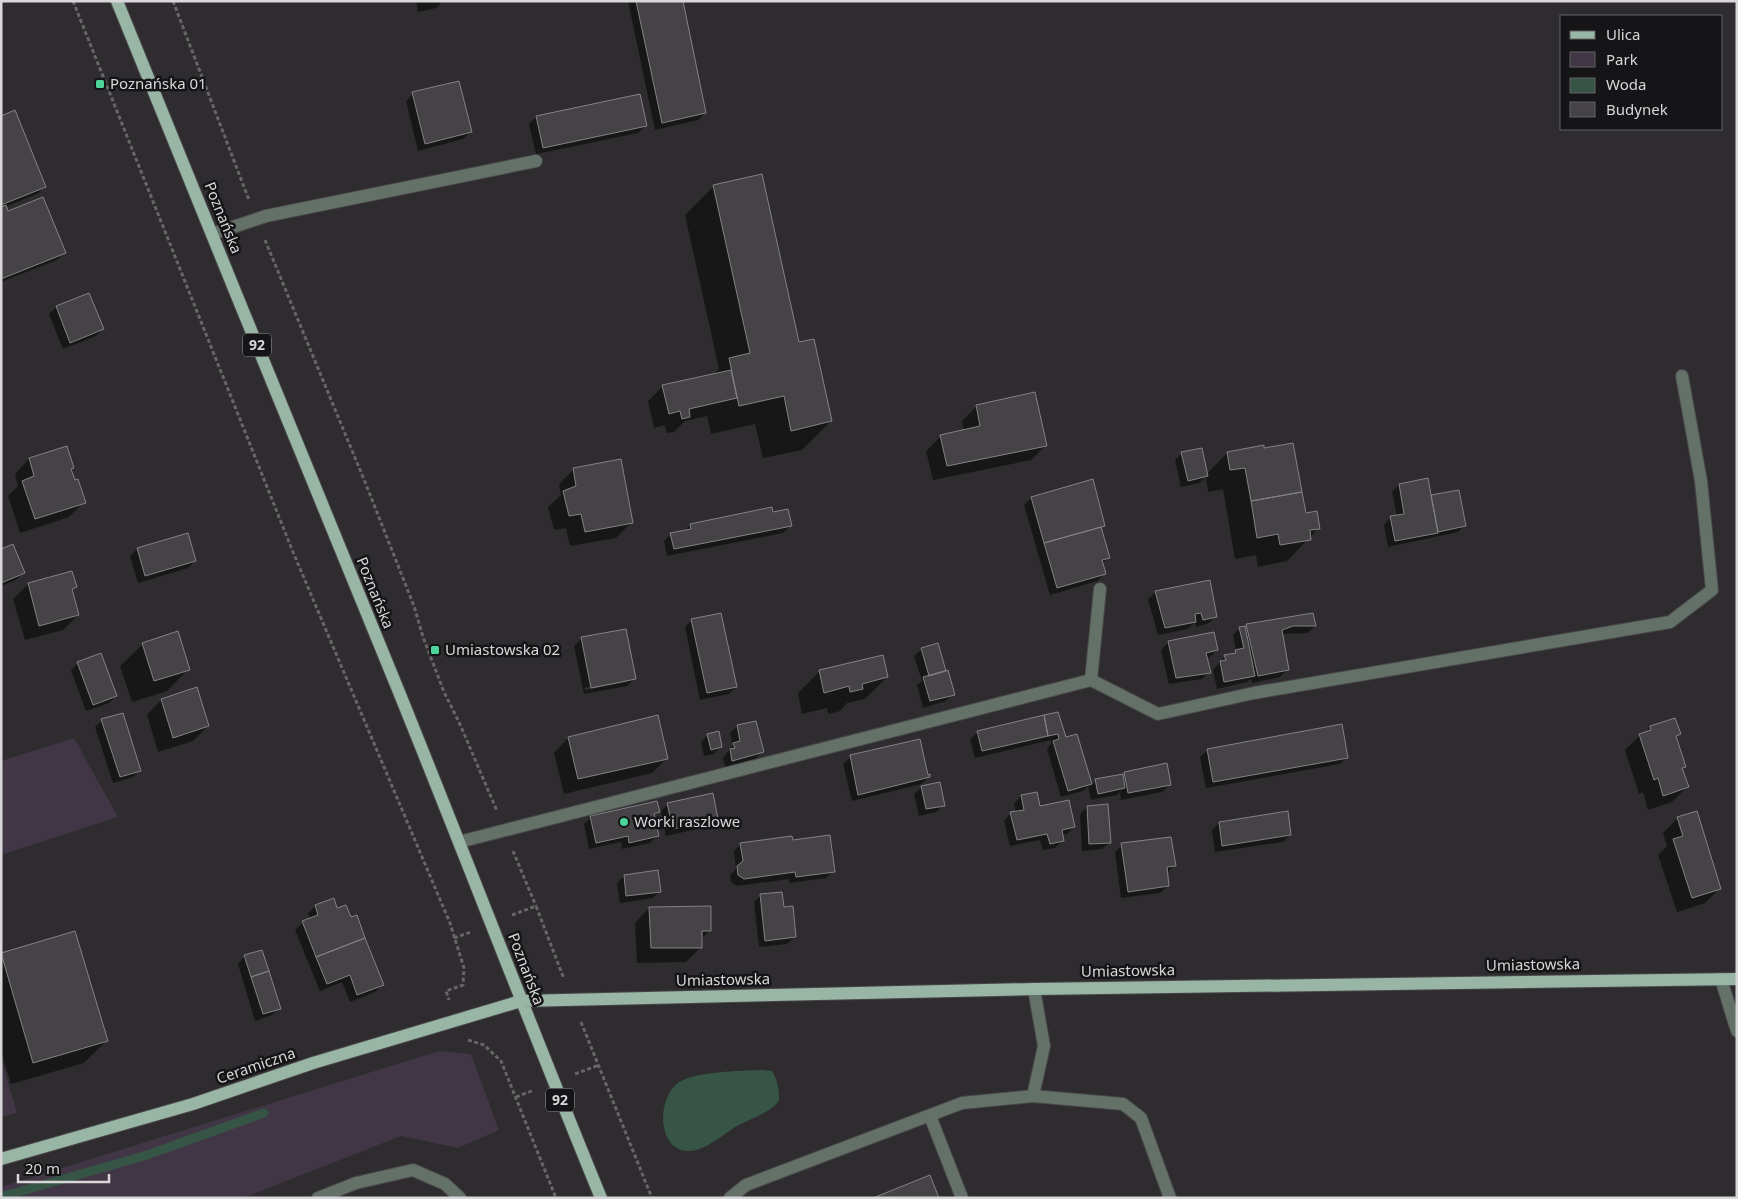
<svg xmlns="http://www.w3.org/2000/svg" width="1738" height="1199" font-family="'Noto Sans',sans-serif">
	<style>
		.green { fill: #413645 }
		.water { fill: #375546 }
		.shadow { fill: #0007; fill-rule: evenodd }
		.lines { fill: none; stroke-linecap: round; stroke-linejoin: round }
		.stream { stroke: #375546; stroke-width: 9 }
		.building { fill: #454346; stroke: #848285 }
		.minor-casing { stroke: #494749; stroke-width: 14 }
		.major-casing { stroke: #494749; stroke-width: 14 }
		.path { stroke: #676567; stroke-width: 3; stroke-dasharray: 4 2.5; stroke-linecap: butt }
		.minor { stroke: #637169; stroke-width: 12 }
		.major { stroke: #99b5a6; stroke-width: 12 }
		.poi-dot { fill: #4cd49b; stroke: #151416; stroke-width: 2 }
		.labels { text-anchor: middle; stroke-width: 5; stroke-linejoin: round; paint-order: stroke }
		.shield { fill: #151416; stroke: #9e9c9e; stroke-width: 1 }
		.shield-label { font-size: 14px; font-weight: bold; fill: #d9d7d9 }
		.poi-label { font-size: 15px; fill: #d9d7d9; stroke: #151416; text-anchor: start }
		.street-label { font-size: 15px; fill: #d9d7d9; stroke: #151416 }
	</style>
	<rect width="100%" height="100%" fill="#2e2c2e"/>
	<!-- green -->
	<path class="green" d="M74,738L118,817L1,855V761Z
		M439,1051L471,1054L499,1130L458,1148L401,1136L243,1198H1V1187Z
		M1,1059L17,1113L1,1117Z"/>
	<!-- water -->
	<path class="water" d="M761,1070L772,1071C778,1081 779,1090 779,1101C768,1114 752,1118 737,1126C723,1134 707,1150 690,1151C657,1152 656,1099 678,1083C695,1071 741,1071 761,1070Z"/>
	<!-- shadow -->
	<path class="shadow" d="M416,1H443L436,8L418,12Z
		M628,1H682L705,113L698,120L655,130Z
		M413,94L471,132L463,139L418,151L406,101Z
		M1,117L45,187L37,194L5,207L7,213L64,253L57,260L1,282Z
		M536,117L645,126L638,133L536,154L529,124Z
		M714,186L798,343L831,421L802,450L763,458L755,424L711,434L707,416L685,421L674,432L667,433L665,425L654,428L648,401L663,386L712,376L719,369L685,215Z
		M88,294L103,329L96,336L63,349L49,314L56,307Z
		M977,406L1046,445L1031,460L933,480L926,451L941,436L964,431L962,421Z
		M1182,453L1206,475L1227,453L1305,515L1319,528L1287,561L1258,567L1256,555L1235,559L1223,489L1208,492L1206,477L1199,483L1181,487L1175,460Z
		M29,459L70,470L84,502L69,517L20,533L8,496L18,486L15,474Z
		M574,469L631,523L616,538L570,546L566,528L554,530L548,507L561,495L559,484Z
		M1399,485L1430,497L1465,525L1458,532L1388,547L1384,525L1391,517L1397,516L1392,492Z
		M1031,498L1104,525L1100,529L1108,558L1102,564L1104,574L1097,581L1050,595L1024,505Z
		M771,509L772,513L790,526L783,533L667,556L664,541L671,534L684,532L690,525Z
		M187,535L195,561L188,568L138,583L130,556L137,549Z
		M1,551L23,573L16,580L1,586Z
		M72,572L76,587L71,591L78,615L63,630L25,640L13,599L28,584Z
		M1156,592L1216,616L1209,623L1196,627L1195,622L1188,629L1158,635L1148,599Z
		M1312,614L1315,626L1308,633L1282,634L1287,670L1280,677L1252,683L1251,679L1247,682L1217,689L1213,670L1225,656L1232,655L1236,651L1233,635L1240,628Z
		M692,620L736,687L729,694L700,700L685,627Z
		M1213,633L1217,650L1210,657L1206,658L1209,672L1202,679L1169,684L1161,650L1168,643Z
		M581,639L634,679L627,686L584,694L574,646ZM628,680V682L585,690L584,688Z
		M143,644L189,669L167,691L132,702L120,666Z
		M922,649L945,672L953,694L946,701L923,708L917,685L922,681L914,656Z
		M78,663L116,696L109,703L86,711L71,670Z
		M820,671L887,677L865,699L847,703L840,711L828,714L827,708L802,714L798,693Z
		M161,700L208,726L193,741L158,752L147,715Z
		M1057,713L1065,739L1076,735L1091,785L1096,781L1122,775L1125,773L1169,785L1162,792L1121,800L1120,792L1117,795L1091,800L1088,786L1083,791L1061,797L1047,749L1051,744V740L975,758L970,739L978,732Z
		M102,720L140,770L133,777L113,783L95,727Z
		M755,722L762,751L755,759L725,767L723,758L733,745L730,733L737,726Z
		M1651,727L1679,734L1675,738L1685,766L1681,769L1687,787L1672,802L1648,810L1643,792L1639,794L1625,750L1640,735L1644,734Z
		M708,735L721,746L714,754L704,756L701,742Z
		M568,738L667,758L652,773L564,794L554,753Z
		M1208,750L1347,757L1340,764L1206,788L1200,757Z
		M851,757L927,776H929L922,784L852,801L843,764Z
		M922,787L944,805L936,812L919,816L914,794Z
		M1036,793L1039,807L1074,827L1067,834L1061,835L1062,841L1055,848L1043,850L1040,840L1010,846L1004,821L1011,813L1016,812L1014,804L1021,796Z
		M668,804L717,819L710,826L666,836L661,811Z
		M1087,807L1110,842L1102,849L1082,851L1080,814Z
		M659,812L653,817L657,836L650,843L622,849L621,842L589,849L584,824L591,817Z
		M1678,818L1720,888L1705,903L1677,912L1658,855L1667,846L1663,833Z
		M1219,823L1290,835L1283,842L1215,852L1212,830Z
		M792,842L833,871L826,878L789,883V879L737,886L731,882L730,875L736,869L734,851L741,844Z
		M1122,845L1174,866L1167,873L1168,886L1160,893L1121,898L1115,852Z
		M624,876L660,891L653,898L620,903L617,883Z
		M761,895L783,908L795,937L787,944L759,947L754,902Z
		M316,906L337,910L382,985L375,992L350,1002L342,982L320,991L295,930L302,923L311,920L308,913Z
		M649,908L710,930L701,939V947L686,962L637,963L635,923Z
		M75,933L106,1041L84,1063L11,1084L1,1052V954Z
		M245,956L279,1008L272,1015L255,1021L238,964Z"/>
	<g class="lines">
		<!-- stream -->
		<path class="stream" d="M1,1197L147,1155L264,1113"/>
	</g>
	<!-- building -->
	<path class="building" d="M636,1H683L706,113L662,123Z
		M459,81L472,132L425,144L412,92Z
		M640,94L647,126L543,148L536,116Z
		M15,110L46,187L1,205V116Z
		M762,174L799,342L814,339L832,421L791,431L784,396L739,406L729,358L750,353L713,185Z
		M43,197L66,253L1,279V207L6,205L8,211Z
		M89,293L104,329L70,343L56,306Z
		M731,370L737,398L689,409L690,417L682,419L680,411L669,414L662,385Z
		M1035,392L1047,446L947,466L940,435L980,426L976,405Z
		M1293,443L1302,492L1251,501L1245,468L1230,470L1227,452L1264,445V448Z
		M67,446L74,468L71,469L75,480L78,479L86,503L35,519L22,481L34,476L29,458Z
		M1202,448L1208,476L1188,481L1181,452Z
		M621,459L633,523L585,532L581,514L569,516L563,491L576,486L573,468Z
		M1428,478L1438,533L1395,541L1390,516L1404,514L1399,484Z
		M1093,479L1105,526L1044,543L1031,497Z
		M1459,490L1466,526L1438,532L1431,495Z
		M1302,492L1306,513L1317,511L1320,529L1310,530L1311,540L1280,545L1278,534L1257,538L1251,501Z
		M772,507L773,512L788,509L792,526L674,549L670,533L691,529L690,524Z
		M1101,527L1110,558L1102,560L1106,574L1057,588L1044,543Z
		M188,533L196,561L145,576L137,548Z
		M13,544L25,573L1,583V549Z
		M72,571L77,587L72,589L79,615L39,626L28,583Z
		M1210,580L1217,617L1203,620L1201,613L1195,614L1196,622L1165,628L1155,591Z
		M721,613L737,687L707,693L691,619Z
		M1313,613L1316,626H1293L1282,630L1289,670L1258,676L1246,624Z
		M1245,626L1255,676L1224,682L1220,661L1226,660L1224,655L1236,653L1235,650L1244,648L1239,627Z
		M626,629L636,679L591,688L581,637Z
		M178,631L190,670L154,681L142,643Z
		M1214,632L1218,650L1206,653L1211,673L1176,678L1168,641Z
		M938,643L946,671L929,676L921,648Z
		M101,653L117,696L93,705L77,662Z
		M883,655L888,677L862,684L863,689L850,692L849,686L824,693L819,670Z
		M948,670L955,695L930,701L923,677Z
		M197,687L209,726L173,738L161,699Z
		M1058,712L1066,737L1077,734L1092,784L1068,791L1053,741L1059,739L1058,734L1048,736L1044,715Z
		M123,713L141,771L120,777L101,719Z
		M658,715L668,759L578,779L568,737Z
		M1044,715L1048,736L982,751L977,731Z
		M1675,718L1681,734L1676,736L1686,767L1682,768L1689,787L1663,796L1658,778L1654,780L1639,734L1651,730L1650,726Z
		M756,721L764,752L732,761L730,749L735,748L733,743L740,741L737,725Z
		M1342,724L1348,758L1213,782L1207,749Z
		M719,731L722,747L711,750L707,734Z
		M920,739L928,775L930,774V777L858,795L850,755Z
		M1167,763L1171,785L1128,793L1124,772Z
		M1123,774L1125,788L1098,794L1095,779Z
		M940,782L945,806L926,809L921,786Z
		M1037,792L1040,806L1069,800L1075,827L1062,830L1064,841L1050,844L1047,834L1017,840L1010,812L1024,810L1021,795Z
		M713,793L718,819L673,829L667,803Z
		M657,801L660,812L654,814L659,836L629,843L628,836L596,843L590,816Z
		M1108,804L1111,843L1089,844L1087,806Z
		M1288,811L1291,835L1222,846L1219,822Z
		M1697,811L1721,889L1692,898L1673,839L1683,836L1677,817Z
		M830,835L835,872L796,877L795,872L744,879L738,875L737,866L743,861L740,843L792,836L793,840Z
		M1171,837L1176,866L1167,867L1169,886L1128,892L1121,843Z
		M658,870L661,892L626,896L624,875Z
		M782,892L784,907L793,906L796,937L765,941L760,894Z
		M334,898L337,908L346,905L351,917L357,915L365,938L316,957L302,921L318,915L315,905Z
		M711,906V931H702V948H651L649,907Z
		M75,931L108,1041L33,1063L1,953Z
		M365,938L384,985L357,995L350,975L327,984L316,957Z
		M262,950L269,971L251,977L244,955Z
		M269,971L281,1009L263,1014L251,977Z
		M930,1175L939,1198H873Z"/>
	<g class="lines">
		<!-- minor casing -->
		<g class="minor-casing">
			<path id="minor" d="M212,234L266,216L536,161
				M1100,589L1091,680L1158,714L1254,693L1670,622L1712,590L1701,481L1682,376
				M459,842L1091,680
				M1721,979L1737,1031
				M1033,1096L1044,1046L1034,989
				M930,1116L962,1198
				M318,1198L356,1183L413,1170L445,1184L460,1198
				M730,1198L746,1185L962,1103L1033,1096L1123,1104L1141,1118L1170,1198"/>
		</g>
		<!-- major casing -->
		<g class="major-casing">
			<path id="major" d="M117,1C210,232 305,461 399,692C467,860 532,1030 601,1198
				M1,1159L193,1104L313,1063L521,1001L1034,989L1737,979"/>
		</g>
		<!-- path -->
		<path class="path" d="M73,1L293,552L450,923L464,968L463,985L446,991L449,1000
			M173,1L249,200
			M265,240L365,482L414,606L423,637L444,692L459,722L497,811
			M513,851L536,906
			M512,915L536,906L564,979
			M454,938L471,932
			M581,1022L652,1198
			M468,1040L484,1045L501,1061L556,1198
			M575,1074L599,1065
			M516,1097L534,1090"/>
		<!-- minor -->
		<use href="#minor" class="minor"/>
		<!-- major -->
		<use href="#major" class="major"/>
	</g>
	<!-- markers -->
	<g class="poi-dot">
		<rect x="95" y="79" width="10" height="10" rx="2.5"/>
		<rect x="430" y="645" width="10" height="10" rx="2.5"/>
		<circle cx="624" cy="822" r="5"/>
	</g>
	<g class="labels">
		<!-- shield labels -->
		<g class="shield">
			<rect x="243" y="333.5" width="28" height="23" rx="4"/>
			<rect x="546" y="1088.5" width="28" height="23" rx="4"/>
		</g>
		<g class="shield-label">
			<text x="257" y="350">92</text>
			<text x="560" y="1105">92</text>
		</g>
		<!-- poi labels -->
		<g class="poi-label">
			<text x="110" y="89">Poznańska 01</text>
			<text x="445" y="655">Umiastowska 02</text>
			<text x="634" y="827">Worki raszlowe</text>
		</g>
		<!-- street labels -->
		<g class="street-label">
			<text transform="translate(223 218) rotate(68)" y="5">Poznańska</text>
			<text transform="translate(375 593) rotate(68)" y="5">Poznańska</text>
			<text transform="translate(1533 965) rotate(-1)" y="5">Umiastowska</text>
			<text transform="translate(526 969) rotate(69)" y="5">Poznańska</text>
			<text transform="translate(1128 971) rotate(-1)" y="5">Umiastowska</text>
			<text transform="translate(723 980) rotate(-1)" y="5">Umiastowska</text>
			<text transform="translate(256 1066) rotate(-19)" y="5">Ceramiczna</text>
		</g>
	</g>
	<!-- border -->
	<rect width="1738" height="1199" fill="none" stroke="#d9d7d9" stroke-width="5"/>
	<!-- legend -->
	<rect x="1560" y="15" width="162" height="115" fill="#151416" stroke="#636264"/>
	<rect x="1570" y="31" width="25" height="8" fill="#99b5a6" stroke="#636264"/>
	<text x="1606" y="40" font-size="15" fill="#d9d7d9">Ulica</text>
	<rect x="1570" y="52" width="25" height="15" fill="#413645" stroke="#636264"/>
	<text x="1606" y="65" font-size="15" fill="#d9d7d9">Park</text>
	<rect x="1570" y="78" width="25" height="15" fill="#375546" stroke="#636264"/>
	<text x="1606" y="90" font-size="15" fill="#d9d7d9">Woda</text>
	<rect x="1570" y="102" width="25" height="15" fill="#454346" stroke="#636264"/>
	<text x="1606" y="115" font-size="15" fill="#d9d7d9">Budynek</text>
	<!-- scale -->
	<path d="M18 1174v8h91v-8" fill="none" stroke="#d9d7d9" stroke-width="2.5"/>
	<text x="25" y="1174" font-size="15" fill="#d9d7d9" stroke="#151416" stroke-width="4" paint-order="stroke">20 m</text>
</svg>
